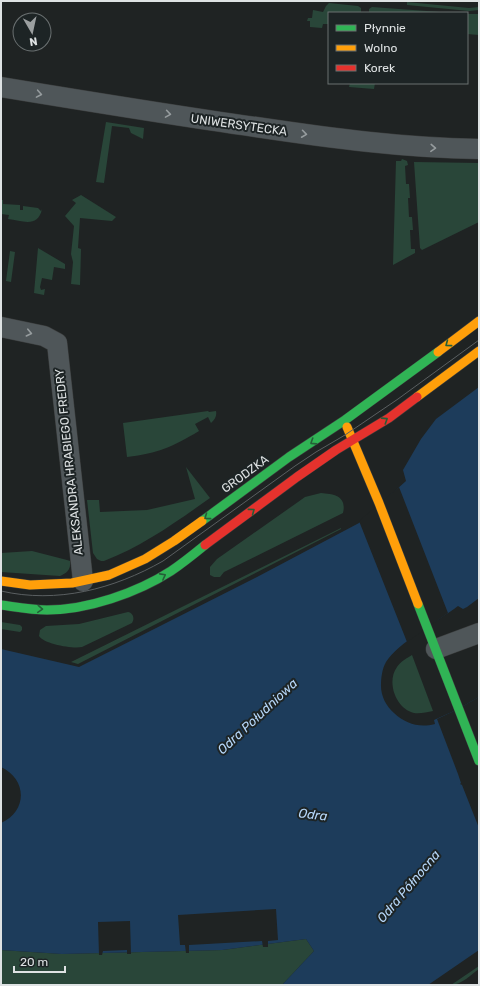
<svg xmlns="http://www.w3.org/2000/svg" width="480" height="986" font-family="Rubik,sans-serif">
	<style>
		.green { fill: #294639 }
		.water { fill: #1d3c5b }
		.pier { fill: #1f2323 }
		.lines { fill: none; stroke-linecap: round; stroke-linejoin: round }
		.street-casing { stroke: #3b3d3d; stroke-width: 21 }
		.fast-casing { stroke: #3b3d3d; stroke-width: 10 }
		.slow-casing { stroke: #3b3d3d; stroke-width: 10 }
		.jam-casing { stroke: #3b3d3d; stroke-width: 10 }
		.street { stroke: #4f5659; stroke-width: 20 }
		.fast { stroke: #30b455; stroke-width: 9 }
		.slow { stroke: #ff9f0a; stroke-width: 9 }
		.jam { stroke: #e5322d; stroke-width: 9 }
		.tram { stroke: #5a5f61; stroke-width: 1 }
		.oneway { stroke: #969c9e }
		.oneway2 { stroke: #255e38 }
		.labels { text-anchor: middle; stroke-width: 4; stroke-linejoin: round; paint-order: stroke }
		.street-label { font-size: 12px; fill: #dee2e3; stroke: #1d2425 }
		.water-label { font-size: 13px; font-style: italic; fill: #b6d7f9; stroke: #1d2425 }
	</style>
	<rect width="100%" height="100%" fill="#1f2323"/>
	<!-- green -->
	<path class="green" d="M407,2L469,8L479,7V10L469,11L407,5Z
		M329,3L358,6L361,8V13H329V24H323L322,28L310,27V21H307L308,18H312L313,10L323,12L326,6Z
		M372,7L454,13H369V9Z
		M467,14H479V35L467,34Z
		M350,83H375L374,89L349,87Z
		M106,122L144,128L143,139L131,133L129,128L112,126L104,183L96,182Z
		M402,159L407,161L408,165L405,166L406,184H409L410,198H408L409,217H412L413,230H410L411,249H415V253L393,265L396,161H401Z
		M414,162L479,163V222L422,250L420,248Z
		M81,195L116,217L112,221L80,218L78,248L81,249L80,285L71,284L73,262L71,254L74,226L65,216L76,203L72,200Z
		M1,200H3V204L20,205V210H23V206L38,208L41,211L42,209C38,228 23,221 8,219L9,215L1,214Z
		M38,248L65,264V269L54,267L52,280L42,278L40,287L41,290L45,289L44,295L34,293Z
		M10,251L15,252L11,282L6,281Z
		M208,411L209,412L216,411C217,416 215,419 211,423L208,417L195,424L199,431C172,447 159,453 127,457L123,423Z
		M186,467L210,498C176,522 143,546 104,561H101L97,559L93,553L87,500H99L100,512L147,510L195,499Z
		M321,493C334,494 347,496 343,513L224,572L220,577H214L210,575V567L217,559L298,502L305,497Z
		M341,528V529L78,664L71,662Z
		M32,551L67,560L70,561C71,570 67,573 60,576L1,572V553Z
		M128,612C133,613 135,618 132,623L82,647C72,649 44,644 39,636L40,630L46,626L79,624Z
		M1,622L20,625L22,627V630L20,632L1,629Z
		M412,655L433,711C427,712 420,714 414,713C396,709 386,682 397,667C400,662 407,658 412,655Z
		M306,939L314,951L282,985H1V950L62,954L222,950Z
		M479,966V969C472,974 461,985 451,985Z"/>
	<!-- water -->
	<path class="water" d="M479,387V598L467,607L463,609L458,606C438,621 398,643 386,662C382,669 381,678 381,686C381,696 386,706 394,713C406,724 419,728 435,724L434,720L456,710L479,697V950L428,985H282L314,951L306,939L222,950L62,954L1,950V823C28,811 27,779 1,767V649L79,667L257,577L359,523L406,481L403,470L421,439L436,419Z"/>
	<!-- pier -->
	<path class="pier" d="M399,487L448,613L407,642L359,521Z
		M479,697V828L462,785L460,784L461,783L458,774L437,719L456,710Z
		M276,909L278,940L268,941V947H263L262,941L189,945V953H186L185,945H180L178,915Z
		M130,921L131,954H127V950L103,951L102,955H99L98,922Z"/>
	<g class="lines">
		<!-- street casing -->
		<g class="street-casing">
			<path id="street" d="M1,87C86,101 171,115 256,127C330,138 404,148 479,149
				M1,327L44,336L57,343L83,581
				M436,649L479,633"/>
		</g>
		<!-- fast casing -->
		<g class="fast-casing">
			<path id="fast" d="M202,521L289,457L345,420L438,352
				M418,604L479,761
				M1,605C16,607 32,610 47,610C87,610 137,593 171,571C183,563 194,554 205,545"/>
		</g>
		<!-- slow casing -->
		<g class="slow-casing">
			<path id="slow" d="M438,352L479,321
				M417,397L479,351
				M347,427L379,503L418,604
				M1,581L30,585L72,583L109,575L145,559L174,541L202,521"/>
		</g>
		<!-- jam casing -->
		<g class="jam-casing">
			<path id="jam" d="M205,545L297,477L336,450L389,418L417,397"/>
		</g>
		<!-- street -->
		<use href="#street" class="street"/>
		<!-- fast -->
		<use href="#fast" class="fast"/>
		<!-- slow -->
		<use href="#slow" class="slow"/>
		<!-- jam -->
		<use href="#jam" class="jam"/>
		<!-- tram -->
		<path class="tram" d="M1,591C57,604 114,589 163,561L295,466L316,452L345,435L398,399L479,340"/>
	</g>
	<!-- one-way arrows -->
	<defs><path id="oneway-chevron" d="M-2-3.5L2.5 0L-2 3.5" fill="none" stroke-width="1.6" stroke-linecap="round" stroke-linejoin="round"/></defs>
	<g class="oneway">
		<use href="#oneway-chevron" transform="translate(39 94) rotate(10)"/>
		<use href="#oneway-chevron" transform="translate(168 114) rotate(9)"/>
		<use href="#oneway-chevron" transform="translate(304 134) rotate(8)"/>
		<use href="#oneway-chevron" transform="translate(433 148) rotate(3)"/>
		<use href="#oneway-chevron" transform="translate(29 333) rotate(13)"/>
	</g>
	<g class="oneway2">
		<use href="#oneway-chevron" transform="translate(448 344) rotate(143)"/>
		<use href="#oneway-chevron" transform="translate(385 420) rotate(-33)"/>
		<use href="#oneway-chevron" transform="translate(313 442) rotate(147)"/>
		<use href="#oneway-chevron" transform="translate(252 511) rotate(-37)"/>
		<use href="#oneway-chevron" transform="translate(207 517) rotate(144)"/>
		<use href="#oneway-chevron" transform="translate(163 576) rotate(-28)"/>
		<use href="#oneway-chevron" transform="translate(40 609) rotate(4)"/>
	</g>
	<g class="labels">
		<!-- street labels -->
		<g class="street-label">
			<text transform="translate(239 125) rotate(8)" y="4">UNIWERSYTECKA</text>
			<text transform="translate(69 462) rotate(-96)" y="4">ALEKSANDRA HRABIEGO FREDRY</text>
			<text transform="translate(245 474) rotate(-36)" y="4">GRODZKA</text>
		</g>
		<!-- water labels -->
		<g class="water-label">
			<text transform="translate(257 716) rotate(-43)" y="5">Odra Południowa</text>
			<text transform="translate(313 814) rotate(7)" y="5">Odra</text>
			<text transform="translate(408 886) rotate(-50)" y="5">Odra Północna</text>
		</g>
	</g>
	<!-- border -->
	<rect width="480" height="986" fill="none" stroke="#dee2e3" stroke-width="4"/>
	<!-- legend -->
	<rect x="328" y="12" width="140" height="72" fill="#1d2425" stroke="#6a7071"/>
	<rect x="336" y="25" width="20" height="6" fill="#30b455" stroke="#6a7071"/>
	<text x="364" y="32" font-size="12" fill="#dee2e3">Płynnie</text>
	<rect x="336" y="45" width="20" height="6" fill="#ff9f0a" stroke="#6a7071"/>
	<text x="364" y="52" font-size="12" fill="#dee2e3">Wolno</text>
	<rect x="336" y="65" width="20" height="6" fill="#e5322d" stroke="#6a7071"/>
	<text x="364" y="72" font-size="12" fill="#dee2e3">Korek</text>
	<!-- north arrow -->
	<g transform="translate(32 32) rotate(171)"><circle r="19" fill="#1d2425" stroke="#6a7071"/>
	<path d="M0-3L7 15L0 10L-7 15Z" fill="#9b9fa0"/>
	<text y="-6" font-size="11" font-weight="bold" text-anchor="middle" fill="#dee2e3">N</text>
	</g>
	<!-- scale -->
	<path d="M14 966v6h51v-6" fill="none" stroke="#dee2e3" stroke-width="2"/>
	<text x="20" y="966" font-size="12" fill="#dee2e3" stroke="#1d2425" stroke-width="3" paint-order="stroke">20 m</text>
</svg>
